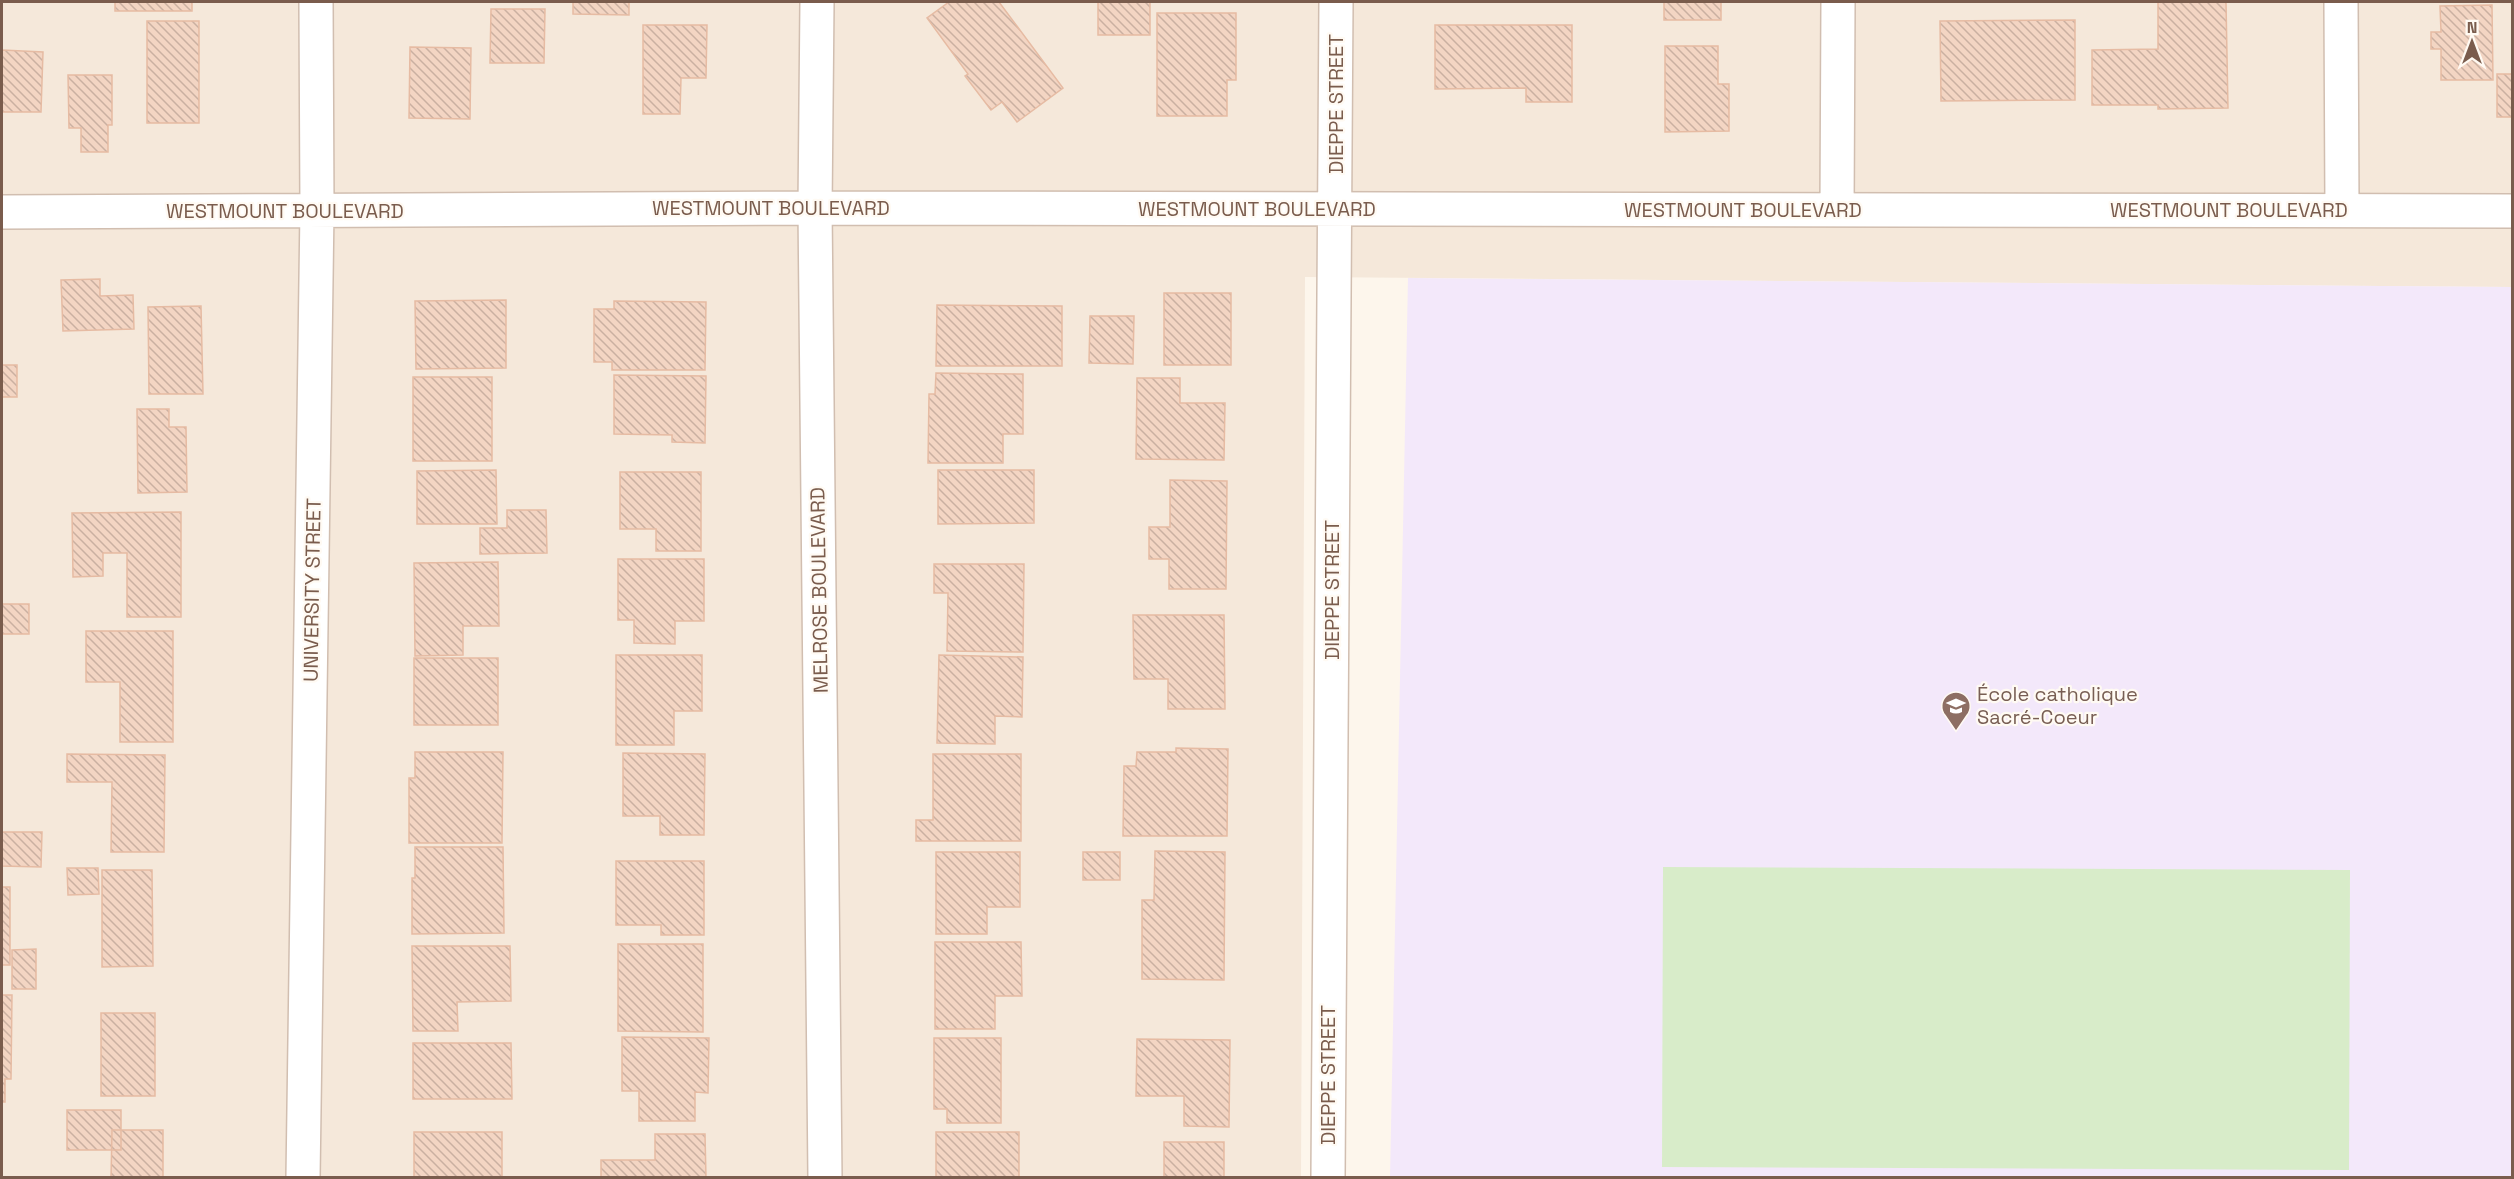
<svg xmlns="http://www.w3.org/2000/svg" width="2514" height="1179" font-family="'Space Grotesk',sans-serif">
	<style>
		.residential { fill: #f5e8da }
		.education { fill: #f3e8fa }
		.grass { fill: #d8ecc9 }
		.building { fill: url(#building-back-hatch); stroke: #e6bba3; stroke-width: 1.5 }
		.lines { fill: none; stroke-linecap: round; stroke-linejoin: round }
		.minor-casing { stroke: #d1beb0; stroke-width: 36 }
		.minor { stroke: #fff; stroke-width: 33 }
		.labels { text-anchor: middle; stroke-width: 4.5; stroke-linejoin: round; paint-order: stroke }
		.street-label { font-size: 20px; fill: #7a5c4d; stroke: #fffaf3 }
		.education-label { font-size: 20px; fill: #785e54; stroke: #fffaf3; text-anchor: start }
	</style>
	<defs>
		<pattern id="building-back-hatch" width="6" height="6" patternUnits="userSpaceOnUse" patternTransform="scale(1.5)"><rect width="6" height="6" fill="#f3d5c3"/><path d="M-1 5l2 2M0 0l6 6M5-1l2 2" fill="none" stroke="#cab0a1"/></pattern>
	</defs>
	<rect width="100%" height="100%" fill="#fdf6ec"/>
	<!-- residential -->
	<path class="residential" d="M2,2H2512V287L1305,277L1301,1177L2,1178Z"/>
	<!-- education -->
	<path class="education" d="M1408,278L2512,287V1177L1390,1178Z"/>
	<!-- grass -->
	<path class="grass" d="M1663,867L2350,870L2349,1170L1662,1167Z"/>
	<!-- building -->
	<path class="building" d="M115,2H192V11H115Z
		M573,2H629V15L573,14Z
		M949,2H999L1063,88L1017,122L1002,102L991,110L965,76L968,74L927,18Z
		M1098,2H1150V35H1098Z
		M1664,2H1721V20H1664Z
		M2158,2H2226L2228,108L2158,109V105H2092V50L2158,49Z
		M2492,5L2493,80H2441V49H2431V32H2441L2440,6Z
		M491,9H545L544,63H490Z
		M1157,13H1236V80H1227V116H1157Z
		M2075,20V100L1941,101L1940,21Z
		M147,21H199V123H147Z
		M643,25H707L706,78H681L680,114H643Z
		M1435,25H1572V102H1526V88L1435,89Z
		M1665,46H1718V84H1729V131L1665,132Z
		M410,47L471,48L470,119L409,118Z
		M2,50L43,52L41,112H2Z
		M2497,74H2512V117H2497Z
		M68,75H112V125H108V152H81V128H69Z
		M100,279V296L133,295L134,329L63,331L61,280Z
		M1164,293H1231V365H1164Z
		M506,300V368L416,369L415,301Z
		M614,301L706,302L705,370H612V362H594V309H614Z
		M937,305L1062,306V366H936Z
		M201,306L203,394H149L148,307Z
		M1090,316H1134L1133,364L1089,363Z
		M2,365H17V397H2Z
		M936,373L1023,374V434H1003V463H928L929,394H935Z
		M614,375L706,376L705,443L672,442V435L614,434Z
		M413,377H492V461H413Z
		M1137,378H1180V403H1225L1224,460L1136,459Z
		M137,409H169V427H186L187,492L138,493Z
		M496,470L497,524H417V471Z
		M938,470H1034V523L938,524Z
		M620,472H701V551H656V529H620Z
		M1170,480L1227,481L1226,589H1169V559H1149V527H1170Z
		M507,510H546L547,553L480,554V528H507Z
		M181,512V617H127V553H103V576L73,577L72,513Z
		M618,559H704V621H675V644L634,643V620H618Z
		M498,562L499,626H463V655L415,656L414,563Z
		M934,564H1024L1023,652L947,651L948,593H934Z
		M2,604H29V634H2Z
		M1133,615H1224L1225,709H1168V679H1134Z
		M86,631H173V742H120V682H86Z
		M616,655H702V711H674V745H616Z
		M939,655L1023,657L1022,717L995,716V744L937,743Z
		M414,658H498V725H414Z
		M1176,748L1228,749L1227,836H1123L1124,766H1136L1137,752H1176Z
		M415,752H503L502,843H409V778H415Z
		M623,753L705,754L704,835H660V816H623Z
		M67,754L165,755L164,852H111L112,782H67Z
		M933,754H1021V841H916V820H933Z
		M2,832H42L41,867L2,866Z
		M415,847H503L504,933L412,934V878H415Z
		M1155,851L1225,852L1224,980L1142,979V900H1154Z
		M936,852H1020V907H987V934H936Z
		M1083,852H1120V880H1083Z
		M616,861H704V935H661V925H616Z
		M67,868H98L99,894L68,895Z
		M102,870H152L153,966L102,967Z
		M2,887H10V965H2Z
		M935,942H1021L1022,996H995V1029H935Z
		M618,944H703V1032L618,1031Z
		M412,946H510L511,1001L457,1002L458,1031H413Z
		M36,949V989H12V950Z
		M2,995H12L11,1079H5V1102H2Z
		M101,1013H155V1096H101Z
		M622,1037L709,1038L708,1093L695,1092V1121H639V1091H622Z
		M934,1038H1001V1123H947V1109H934Z
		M1137,1039L1230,1040L1229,1127L1184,1126V1096H1136Z
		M413,1043H511L512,1099H413Z
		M67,1110H121V1150H67Z
		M112,1130H163V1178H111Z
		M414,1132H502V1178H414Z
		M936,1132H1019V1178H936Z
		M655,1134H705L706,1178H601V1160H655Z
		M1164,1142H1224V1178H1164Z"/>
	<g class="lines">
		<!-- minor casing -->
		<g class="minor-casing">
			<path id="minor" d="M817,2L815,208L825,1178
				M2341,2L2342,210
				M1837,210L1838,2
				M2,212L815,208L2512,211
				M303,1178L317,210L316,2
				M1328,1178L1336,2"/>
		</g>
		<!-- minor -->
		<use href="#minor" class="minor"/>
	</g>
	<!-- icons -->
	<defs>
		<g id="school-pin" transform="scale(1.5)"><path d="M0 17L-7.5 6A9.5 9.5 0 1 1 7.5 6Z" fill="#8d6e63" stroke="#fffaf3"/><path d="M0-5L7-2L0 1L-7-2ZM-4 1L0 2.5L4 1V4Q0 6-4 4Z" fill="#fff"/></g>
	</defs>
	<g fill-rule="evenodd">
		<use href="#school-pin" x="1956" y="706"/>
	</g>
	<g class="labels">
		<!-- street labels -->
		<g class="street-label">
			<text transform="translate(1336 104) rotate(-90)" y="7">DIEPPE STREET</text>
			<text x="771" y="215">WESTMOUNT BOULEVARD</text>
			<text x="1257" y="216">WESTMOUNT BOULEVARD</text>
			<text x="1743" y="217">WESTMOUNT BOULEVARD</text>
			<text x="2229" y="217">WESTMOUNT BOULEVARD</text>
			<text x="285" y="218">WESTMOUNT BOULEVARD</text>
			<text transform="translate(312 590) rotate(-89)" y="7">UNIVERSITY STREET</text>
			<text transform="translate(819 590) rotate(-91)" y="7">MELROSE BOULEVARD</text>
			<text transform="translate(1332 590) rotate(-90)" y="7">DIEPPE STREET</text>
			<text transform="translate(1328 1075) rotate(-90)" y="7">DIEPPE STREET</text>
		</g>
		<!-- education labels -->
		<g class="education-label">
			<text x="1977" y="701">École catholique<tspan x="1977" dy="23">Sacré-Coeur</tspan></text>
		</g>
	</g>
	<!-- border -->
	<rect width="2514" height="1179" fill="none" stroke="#7a5c4d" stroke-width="6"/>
	<!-- north arrow -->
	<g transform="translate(2472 42)" stroke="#fffaf3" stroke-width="4.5" paint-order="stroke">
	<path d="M0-4.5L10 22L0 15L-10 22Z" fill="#7a5c4d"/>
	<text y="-9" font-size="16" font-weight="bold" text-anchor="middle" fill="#7a5c4d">N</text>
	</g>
</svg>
